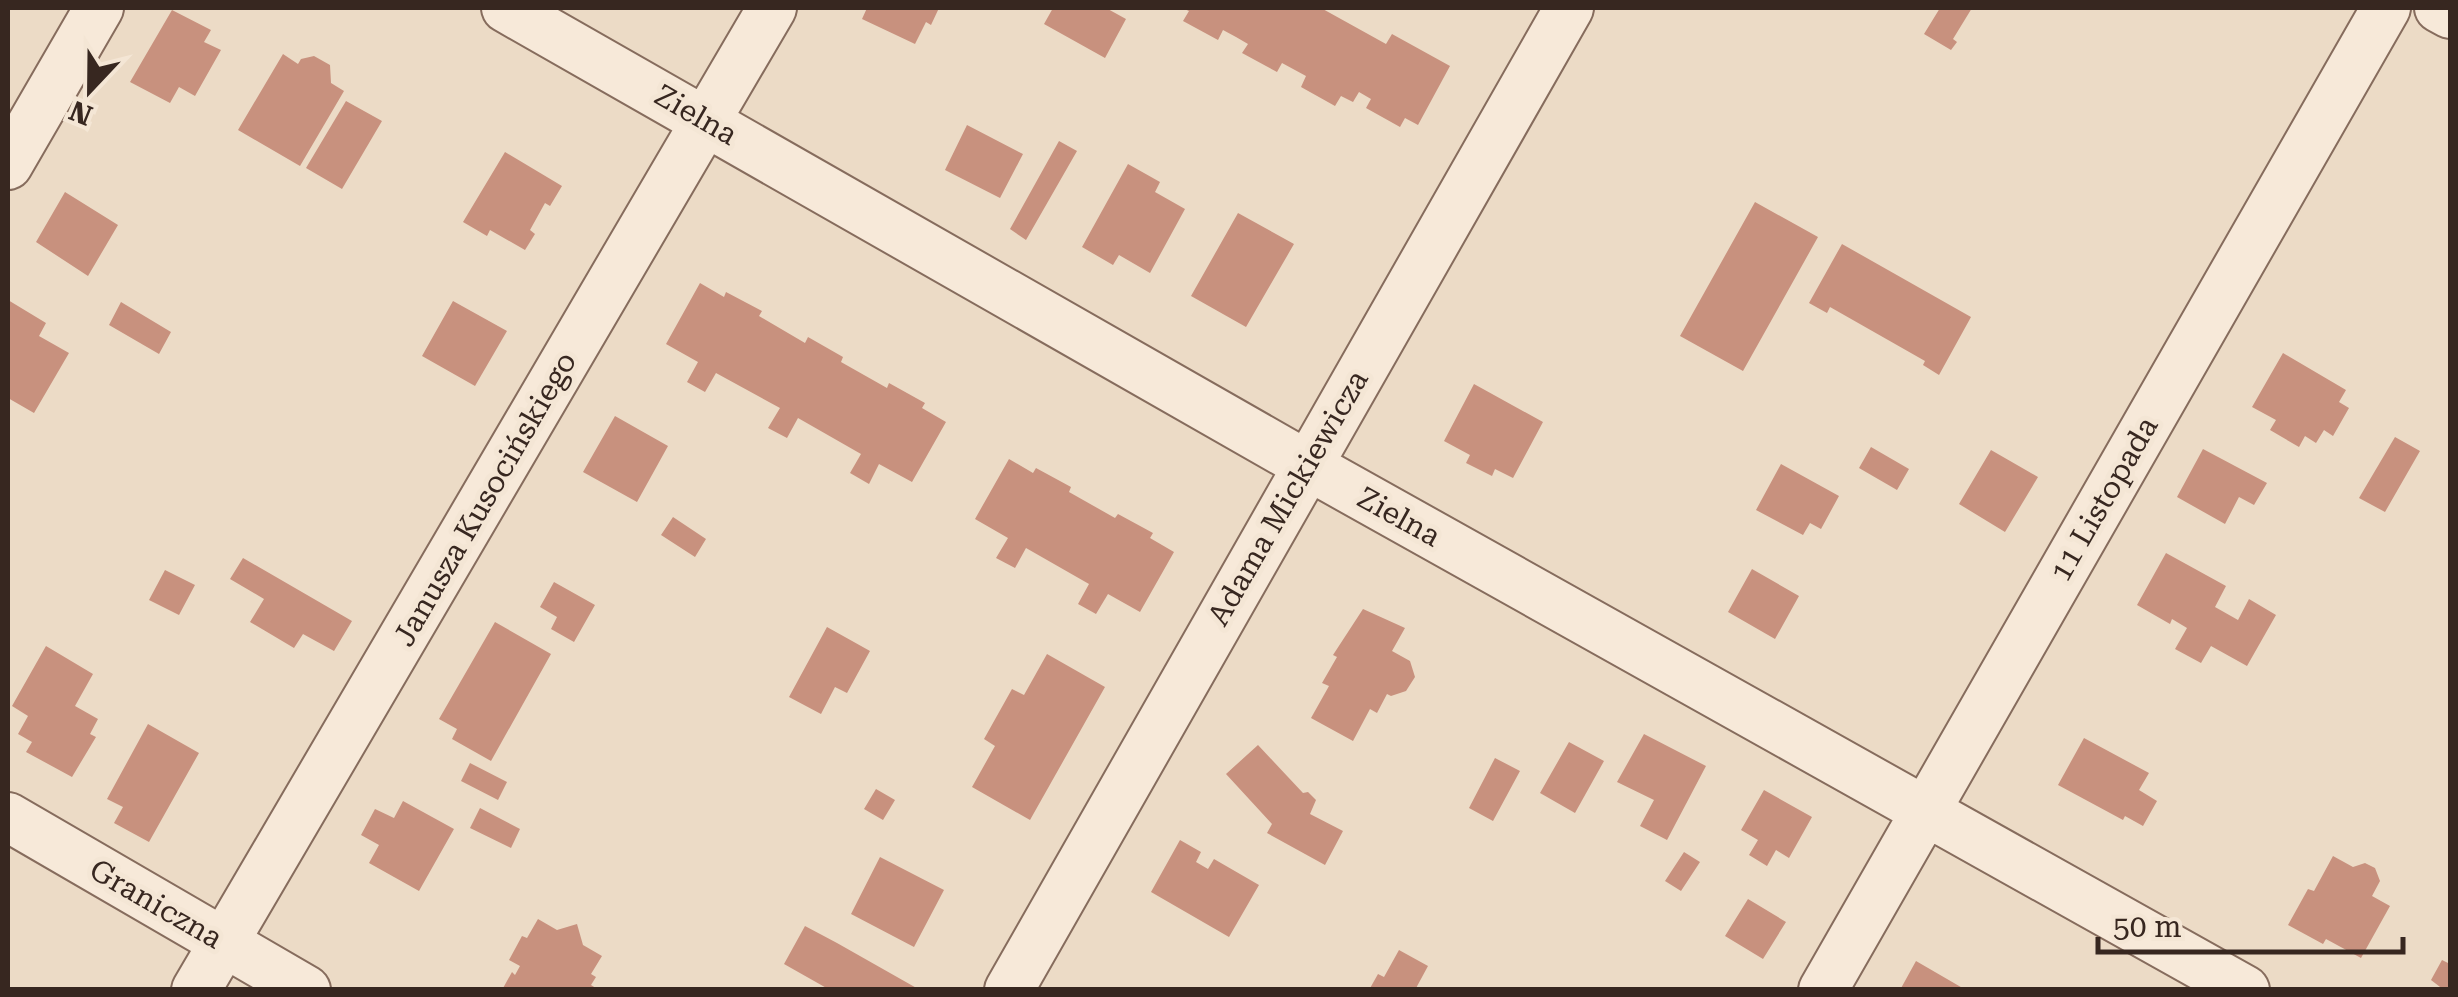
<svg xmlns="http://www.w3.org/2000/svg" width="2458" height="997" font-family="'Roboto Serif',serif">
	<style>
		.building { fill: #c8917e }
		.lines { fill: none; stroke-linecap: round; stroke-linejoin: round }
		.minor-casing { stroke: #866c5d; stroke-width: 52 }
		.minor { stroke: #f7e9d9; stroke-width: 48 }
		.labels { text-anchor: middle; stroke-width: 10; stroke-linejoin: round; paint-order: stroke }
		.street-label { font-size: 30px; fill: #372720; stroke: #f4e6d5 }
	</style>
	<rect width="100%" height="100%" fill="#ecdbc6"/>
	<!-- building -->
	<path class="building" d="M867,8H939L931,25L926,22L915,44L862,19Z
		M1053,8H1106L1126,19L1105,58L1044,24Z
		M1182,8H1321L1386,44L1392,34L1450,66L1418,125L1405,118L1400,127L1366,108L1371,99L1359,92L1353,102L1341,96L1335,106L1301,87L1306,76L1282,63L1277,72L1242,53L1248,44L1236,37L1223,30L1218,40L1183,21L1189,11Z
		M1940,8H1972L1953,39L1957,42L1951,50L1924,34Z
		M172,10L211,30L204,42L221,50L195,96L179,87L170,103L130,82Z
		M283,54L298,64L301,59L314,56L330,65L331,83L344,91L300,166L238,130Z
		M346,101L382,121L342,189L306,168Z
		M967,125L1023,154L1000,198L945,170Z
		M1059,141L1077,151L1026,240L1010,229Z
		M505,152L562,186L550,206L545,203L530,230L535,234L525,250L490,230L487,236L463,222Z
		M1128,164L1160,182L1155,192L1185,209L1150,273L1119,255L1113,265L1082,247Z
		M65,192L118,225L88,276L36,242Z
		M1755,202L1818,237L1743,371L1680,336Z
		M1238,213L1294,244L1246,327L1191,296Z
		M1842,244L1971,317L1939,375L1923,365L1925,361L1830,307L1827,313L1809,303Z
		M700,283L724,297L726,292L762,311L759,316L805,343L808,337L843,357L841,362L887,388L889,383L925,403L922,408L946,422L912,482L879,464L869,484L850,473L861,454L798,418L787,438L768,428L780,408L716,373L705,392L687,382L698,362L666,344Z
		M8,300L46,323L39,336L69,353L34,413L8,398Z
		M453,301L507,331L475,386L422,356Z
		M121,302L171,332L159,354L109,325Z
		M2283,353L2346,390L2339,402L2349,408L2333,436L2324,430L2316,443L2305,436L2299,447L2270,430L2276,420L2252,407Z
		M1474,384L1543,422L1513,478L1495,469L1492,476L1466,463L1470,455L1444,441Z
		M615,416L668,446L637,502L583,472Z
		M2395,437L2420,451L2385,512L2359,498Z
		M1871,447L1909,469L1897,490L1859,468Z
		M2203,449L2267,483L2254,505L2239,497L2225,524L2177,497Z
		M1991,450L2038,477L2005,532L1959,504Z
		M1009,459L1033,473L1036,468L1071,487L1069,492L1115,518L1118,514L1153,533L1150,538L1174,552L1140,612L1108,594L1096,614L1078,604L1089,584L1026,548L1015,568L996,558L1008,538L975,519Z
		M1781,464L1839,496L1821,529L1810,523L1803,535L1756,510Z
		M673,517L706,539L695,557L661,535Z
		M2166,553L2226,586L2215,607L2238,620L2249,599L2276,615L2247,666L2211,646L2201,663L2175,649L2187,628L2172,619L2170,624L2137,605Z
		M243,558L352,621L334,651L303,634L294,648L250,622L264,599L230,579Z
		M1752,569L1799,596L1775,639L1728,612Z
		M165,570L195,585L179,615L149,600Z
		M554,582L595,605L574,642L551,629L557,617L540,607Z
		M1363,609L1405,628L1392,651L1410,661L1415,677L1406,691L1391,696L1387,694L1377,713L1370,709L1353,741L1311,718L1329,686L1322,683L1337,657L1333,655Z
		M495,622L551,654L491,761L452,739L457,729L439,719Z
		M827,627L870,651L847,693L835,687L821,714L789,697Z
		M46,646L93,674L75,706L98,719L90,734L96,737L72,777L26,752L32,742L18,734L28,716L12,706Z
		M1047,654L1105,687L1030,820L972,787L995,746L984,739L1012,689L1024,695Z
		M148,724L199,753L149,842L114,823L123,807L107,799Z
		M1644,734L1706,766L1667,840L1640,826L1654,800L1617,782Z
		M2084,738L2149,773L2139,790L2157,801L2143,826L2125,816L2123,820L2058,785Z
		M1569,742L1604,761L1575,813L1540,793Z
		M1258,745L1303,793L1308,792L1316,800L1310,814L1343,831L1325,865L1267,833L1272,824L1226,774Z
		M1495,758L1520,771L1493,821L1469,808Z
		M470,763L507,782L498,800L461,781Z
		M876,789L895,800L883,820L864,809Z
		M1764,790L1812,817L1789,858L1776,850L1767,866L1749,855L1758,840L1741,830Z
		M403,801L454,829L419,891L369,863L379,845L361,835L375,809L394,818Z
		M480,808L520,829L511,848L470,828Z
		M1180,840L1201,852L1196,862L1208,869L1214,859L1259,885L1229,937L1151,892Z
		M1684,852L1700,862L1681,891L1665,881Z
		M2333,856L2353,867L2365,863L2375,868L2380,881L2372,896L2390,906L2361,958L2326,939L2323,944L2288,925L2308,889L2314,891Z
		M880,857L944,890L914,947L851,914Z
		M1748,899L1786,922L1763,959L1725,936Z
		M538,919L557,930L577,924L583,945L602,956L591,974L596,977L591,985L599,990H502L512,972L515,975L520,966L509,960L522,936L527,938Z
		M805,926L837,943L920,990H830L784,964Z
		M1399,950L1428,966L1415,990H1369L1378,974L1384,977Z
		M2442,960L2450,964V990H2444L2431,980Z
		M1916,961L1966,990H1900Z"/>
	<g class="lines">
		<!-- minor casing -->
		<g class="minor-casing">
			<path id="minor" d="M506,8L1307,465L2245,990
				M2439,8L2450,14
				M8,165L99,8
				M8,817L306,990
				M196,990L772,8
				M1009,990L1569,8
				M1823,990L2386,8"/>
		</g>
		<!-- minor -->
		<use href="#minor" class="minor"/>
	</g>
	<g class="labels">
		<!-- street labels -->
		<g class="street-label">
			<text transform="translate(696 115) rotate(30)" y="10">Zielna</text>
			<text transform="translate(1288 498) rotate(-60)" y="10">Adama Mickiewicza</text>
			<text transform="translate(485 499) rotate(-60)" y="10">Janusza Kusocińskiego</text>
			<text transform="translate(2104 499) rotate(-60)" y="10">11 Listopada</text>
			<text transform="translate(1399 517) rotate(29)" y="10">Zielna</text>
			<text transform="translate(156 904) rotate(30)" y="10">Graniczna</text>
		</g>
	</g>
	<!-- border -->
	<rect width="2458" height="997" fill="none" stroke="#372720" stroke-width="20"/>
	<!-- north arrow -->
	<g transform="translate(90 90) rotate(202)" stroke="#f4e6d5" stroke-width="8" paint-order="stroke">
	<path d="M0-8L18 38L0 25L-18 38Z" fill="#372720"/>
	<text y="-15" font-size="28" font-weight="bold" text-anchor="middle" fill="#372720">N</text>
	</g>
	<!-- scale -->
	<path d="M2098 937v15h305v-15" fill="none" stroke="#372720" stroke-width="5"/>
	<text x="2113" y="937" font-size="30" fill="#372720" stroke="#f4e6d5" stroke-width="8" paint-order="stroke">50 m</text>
</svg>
